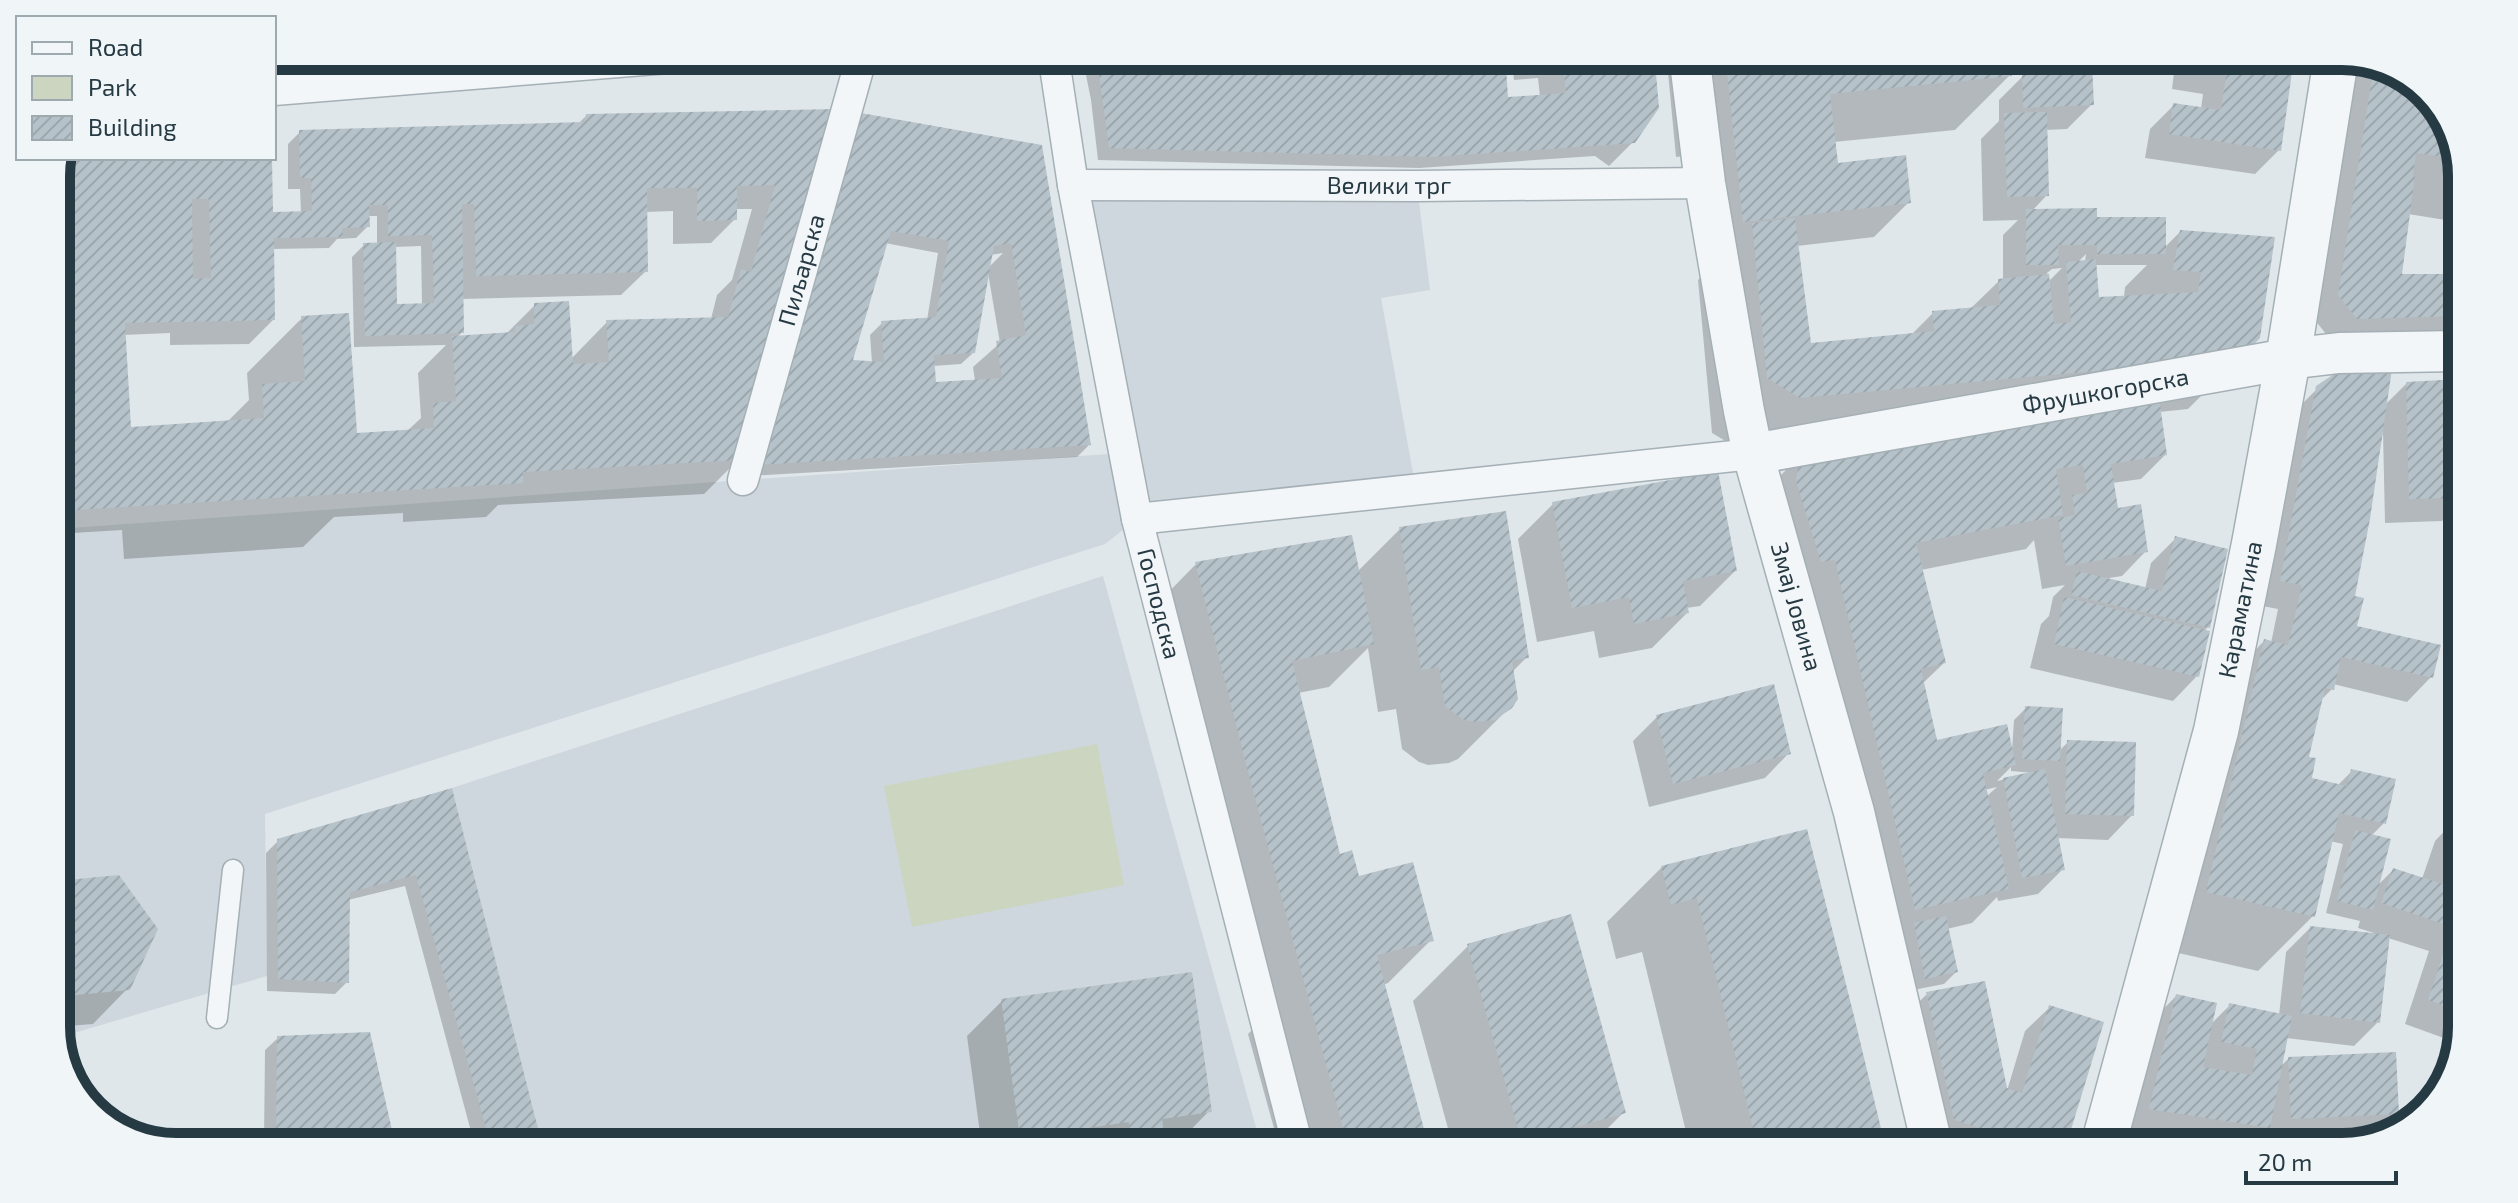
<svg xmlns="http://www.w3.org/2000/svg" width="2518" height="1203" font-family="'Exo 2',sans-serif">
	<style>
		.built { fill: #ced7dd }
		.green { fill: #ccd5c0 }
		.shadow { fill: #0003; fill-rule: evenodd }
		.building { fill: url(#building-hatch); fill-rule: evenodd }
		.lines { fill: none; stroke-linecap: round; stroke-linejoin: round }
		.service-casing { stroke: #a4b0b6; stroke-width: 23 }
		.pedestrian-casing { stroke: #a4b0b6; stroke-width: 33 }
		.minor-casing { stroke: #a4b0b6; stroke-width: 43 }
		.tertiary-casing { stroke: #a4b0b6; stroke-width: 47 }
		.service { stroke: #f3f6f8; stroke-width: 20 }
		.pedestrian { stroke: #f3f6f8; stroke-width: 30 }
		.minor { stroke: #f3f6f8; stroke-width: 40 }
		.tertiary { stroke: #f3f6f8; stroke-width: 44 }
		.labels { text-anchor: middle; stroke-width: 8; stroke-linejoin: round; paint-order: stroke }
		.street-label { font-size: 24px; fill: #263a44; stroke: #f0f5f8 }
		.rim { fill: none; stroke: #263a44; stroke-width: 10 }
	</style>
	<defs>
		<pattern id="building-hatch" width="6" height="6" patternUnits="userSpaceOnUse" patternTransform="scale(2)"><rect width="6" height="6" fill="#b6c2c9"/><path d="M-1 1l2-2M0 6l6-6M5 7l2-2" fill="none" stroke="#9ca7ae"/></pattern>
	</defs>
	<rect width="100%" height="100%" fill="#e0e7eb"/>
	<!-- built -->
	<path class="built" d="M1073,185L1417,186L1430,290L1381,298L1416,489L1137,519L1105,544L265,814L267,976L57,1038L56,529L1123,453Z
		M1103,576L1260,1142L540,1139L452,788Z"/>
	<!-- green -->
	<path class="green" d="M1097,744L1124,885L912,927L884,786Z"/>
	<!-- shadow -->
	<path class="shadow" d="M1083,60L1456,61L1457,73L1506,99L1540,97L1538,78L1514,80L1512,62H1653L1633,142L1609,166L1595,156L1419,168L1098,160L1091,100Z
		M1667,62L2008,64L2010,75L1955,130L1834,142L1836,165L1909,202L1874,237L1797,246L1809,345L1911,335L1933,313L1969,310L1999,281L2003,280V235L2018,220L1983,221L1981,139L1999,121V100L2023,76L2031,75L2030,64H2090L2092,104L2067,129L2045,130L2047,195L2032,211L2095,222L2164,248L2180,232L2244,353L2188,409L2159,412L2165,455L2141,479L2112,483L2117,510L2146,551L2122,576L2103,579L2145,589L2151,563L2175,539L2208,627L2203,632L2197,676L2173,701L2030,668L2041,624L2049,616L2053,597L2065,585L2042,589L2034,540L2026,549L1921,570L1944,663L1922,684L1936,742L2012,751L2014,720L2026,708L2059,751L2068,742L2132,815L2108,840L2057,838L2063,869L2038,894L1998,901L1997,897L1972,923L1947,929L1956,972L1944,984L1913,990L1866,821L1813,591L1787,596L1766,490L1801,455L1744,452L1712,433L1698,280L1723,254L1698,155L1676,157ZM2086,254L2085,262L2077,263ZM2094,265H2147L2125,287L2124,297L2098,301ZM2062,268L2048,282L2047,273L2052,269ZM2011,767V771L2034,773L1997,781ZM1997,787L1986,797L1984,790Z
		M2175,64L2291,65L2279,150L2255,174L2145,158L2150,129L2174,105L2201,109L2203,94L2172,89Z
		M2353,65H2388L2441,109L2462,169L2461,219L2458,222L2408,214L2399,276H2461L2460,339L2333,343L2315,320Z
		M833,111L739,459L704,494L498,505L486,517L403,522V513L334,517L303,547L124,559L122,530L56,534V169L61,158H270L271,218L301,213L300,189H288V144L300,132L578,124L586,116ZM735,209H752L732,280L717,295L711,319L607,322L571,359L535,305L505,335L457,338L462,332V299L621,295L646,271L645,212L673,211V244L711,243L735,219ZM367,216H377V244L364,245L352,257L354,347L446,345L418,373L421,418L406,432L355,437L302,318L247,373L249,400L226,423L129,429L123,335L170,333V345L249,344L273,320L272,249L329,248L337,239L356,238L368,226ZM421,246L422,305L396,306L394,247Z
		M1040,147L1089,445L1077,457L748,476L801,266ZM885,243L938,253L927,320L882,323L870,335L872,363L850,362ZM1003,253L988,268L990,255ZM988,273L1000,343L973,367L975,381L934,384L933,366L961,364L974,352Z
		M2460,381L2458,504L2442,521L2385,523L2383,432L2352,598L2355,628L2431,677L2407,702L2333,684L2332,689L2320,701L2307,756L2310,779L2337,786L2352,771L2384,823L2371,836L2377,886L2393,870L2422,879L2435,841L2455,820L2453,1073L2445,1083L2440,1081L2452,1041L2405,1024L2429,951L2388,938L2378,1022L2354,1046L2286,1038L2280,1067L2289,1058L2397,1113L2372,1138L2268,1142L2267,1129L2249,1147L2211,1146L2126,1133L2152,1021L2176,996L2210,1025L2230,1005L2279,1015L2286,952L2310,928L2374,935V933L2358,928L2360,921L2326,913L2343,844L2330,841L2313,916L2258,971L2152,947L2240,666L2264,641L2271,643L2278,609L2257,605L2293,413L2318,388L2384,406L2406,384Z
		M1553,504L1735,571L1700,606L1686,608L1687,613L1652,648L1599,658L1594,631L1537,642L1518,539Z
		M1400,529L1527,657L1512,672L1503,714L1458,759L1449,763L1428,765L1419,762L1402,749L1396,709L1378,712L1368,648L1329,687L1298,693L1339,856L1357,879L1431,940L1388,983L1383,985L1426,1142L1438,1139L1439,1143H1278L1248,1034L1266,1016L1153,608L1196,564L1357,572Z
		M2457,672L2456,744H2453L2445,684Z
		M1657,717L1789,753L1765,778L1649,807L1633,741Z
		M450,790L538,1139H473L405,886L348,900L347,982L335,994L267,991L266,853L278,841Z
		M1806,832L1883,1145L1689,1144L1642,952L1616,959L1607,922L1662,867Z
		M56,883L128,988L93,1024L56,1027Z
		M1468,946L1624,1112L1592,1144L1452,1143L1413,1001Z
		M1927,994L2006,1094L2025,1031L2050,1007L2064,1146L1918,1145L1892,1028Z
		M1002,1001L1209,1111L1179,1142L981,1141L967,1036Z
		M278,1038L392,1139L264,1138L265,1050Z"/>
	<!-- building -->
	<path class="building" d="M1097,60L1458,61L1459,71L1506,67L1508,97L1566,93L1563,62H1655L1659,108L1635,143L1432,157L1109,148Z
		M1726,63L2010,64L2012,76L1830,94L1838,163L1906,155L1911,203L1743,222Z
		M2055,64H2092L2094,105L2023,108L2022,74L2055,72Z
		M2202,65H2293L2281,151L2169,134L2173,103L2221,110L2227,70L2202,66Z
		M2374,65H2388L2441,109L2458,159L2416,153L2413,175L2415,176L2402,274H2461L2460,316L2357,319L2338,295Z
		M836,109L741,460L523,472V483L59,511L56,468V169L61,158H272L273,212L312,211L311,178H300L299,130L584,122L586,114ZM775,185L751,272L741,269L728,317L606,320L609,362L573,364L569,301L534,303V324L514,326L515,332L452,336L456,401L433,403L434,428L357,433L349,313L301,316L305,381L262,384L264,418L131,427L125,323L275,320L274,238L343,237L342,228L370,227L369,205H388V236L432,235L434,303L397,304L396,242L363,243L365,336L464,333L462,204H474L476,276L648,272L647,188H697V221L737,220V186ZM192,199H209L211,278L193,279Z
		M2047,112L2049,196L2007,197L2004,113Z
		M861,113L1042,145L1091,445L758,465ZM891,231L949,241L936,317L881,321L884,362L853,360ZM1011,243L1026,335L996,341L1002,378L936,382L934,355L975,353L994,246Z
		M2097,208V217H2166V254H2097V245H2058L2059,265H2026V209Z
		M1795,218L1811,343L1934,331L1932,311L2000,305L1998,279L2049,274L2054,324L2071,322L2066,262L2096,259L2099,297L2198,292L2201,272L2173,270L2180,230L2275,237L2260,338L2245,354L2106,370L1800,398L1767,378L1752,223Z
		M2392,369L2370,519L2355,596L2364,598L2357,626L2441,645L2433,678L2341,657L2334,690L2325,688L2309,757L2316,758L2312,778L2347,786L2351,769L2396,779L2386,824L2339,813L2315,917L2206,892L2264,639L2288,645L2302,585L2280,581L2316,386L2340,370Z
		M2460,379L2458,498L2409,499L2406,382Z
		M2159,397L2167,455L2111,464L2118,508L2141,504L2148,552L2066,566L2058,518L2075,515L2072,495L2087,493L2083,465L2056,469L2063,515L1916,543L1946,663L1921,669L1937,740L2007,724L2016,765L1983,773L2009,889L1915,910L1835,560L1821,562L1796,481L1800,453Z
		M1718,471L1737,571L1683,581L1689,613L1634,624L1629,597L1572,608L1552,502Z
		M1506,511L1529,658L1512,660L1518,699L1512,708L1495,720L1473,722L1462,719L1445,706L1439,667L1421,670L1399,527Z
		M1352,535L1374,644L1292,661L1340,854L1352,850L1359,876L1413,862L1434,941L1377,955L1427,1140L1439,1136L1441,1143H1347L1247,768L1195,562Z
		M2175,536L2228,549L2210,628L2071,595L2077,571L2162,591Z
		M2064,597L2210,631L2199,677L2054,644Z
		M1774,684L1791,754L1673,784L1656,715Z
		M2025,706L2063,708L2060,761L2022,759Z
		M2067,740L2136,742L2134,816L2065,814Z
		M2045,769L2065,870L2022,878L2003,778Z
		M452,788L534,1113L541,1139H489L416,875L350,892L349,983L278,979L277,839Z
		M2454,826H2455V863L2444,859Z
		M1807,829L1854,1016L1885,1145H1757L1697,898L1671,905L1661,866Z
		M2355,830L2391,839L2373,910L2337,901Z
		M2393,868L2455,888L2453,1009L2428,1000L2452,927L2381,903Z
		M119,875L158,929L130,990L64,996L56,985V881Z
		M1571,914L1626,1113L1554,1133L1557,1144H1522L1467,944Z
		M1946,916L1958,972L1925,979L1914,923Z
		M2310,926L2390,935L2380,1023L2300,1013Z
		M1192,972L1212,1112L1162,1119L1165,1142H1132L1129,1122L1020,1138L1001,999Z
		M1985,981L2007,1088L2022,1093L2049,1005L2104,1022L2066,1146H2036L1954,1120L1926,992Z
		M2176,994L2217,1003L2203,1067L2252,1075L2257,1049L2221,1042L2229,1003L2292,1016L2270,1128L2149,1109Z
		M370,1032L394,1139L276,1138L277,1036Z
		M2396,1052L2399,1114L2291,1119L2288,1057Z"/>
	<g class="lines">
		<!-- service casing -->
		<g class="service-casing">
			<path id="service" d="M217,1018L233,870"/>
		</g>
		<!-- pedestrian casing -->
		<g class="pedestrian-casing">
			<g id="pedestrian">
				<path id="s1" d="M1054,60L1073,185L1137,519L1297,1143"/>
				<path d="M274,90L668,58"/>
				<path id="s2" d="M1073,185L1417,186L1705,183"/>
				<path id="s3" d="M743,480L861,59"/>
				<path d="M1137,519L1753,454"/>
			</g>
		</g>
		<!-- minor casing -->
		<g class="minor-casing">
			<g id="minor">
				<path id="s4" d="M1690,62L1705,183L1744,411L1753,454L1854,812L1932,1145"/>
				<path id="s5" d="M1753,454L2288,359L2339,353L2460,351"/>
			</g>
		</g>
		<!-- tertiary casing -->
		<g class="tertiary-casing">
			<g id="tertiary">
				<path id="s6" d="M2103,1146L2216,731L2254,544L2288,359L2335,65"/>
			</g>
		</g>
		<!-- service -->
		<use href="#service" class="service"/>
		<!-- pedestrian -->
		<use href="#pedestrian" class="pedestrian"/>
		<!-- minor -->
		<use href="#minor" class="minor"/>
		<!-- tertiary -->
		<use href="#tertiary" class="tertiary"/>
	</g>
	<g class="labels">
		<!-- street labels -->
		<g class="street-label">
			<text dy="8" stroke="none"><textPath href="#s2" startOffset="316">Велики трг</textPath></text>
			<text dy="8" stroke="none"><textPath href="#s3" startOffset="218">Пиљарска</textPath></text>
			<text dy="8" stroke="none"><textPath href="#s5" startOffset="358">Фрушкогорска</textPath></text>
			<text dy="8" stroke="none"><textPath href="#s1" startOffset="554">Господска</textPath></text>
			<text dy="8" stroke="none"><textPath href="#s4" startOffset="556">Змај Јовина</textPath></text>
			<text dy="8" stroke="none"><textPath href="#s6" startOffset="554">Караматина</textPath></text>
		</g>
	</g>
	<!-- crop -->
	<path d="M0 0H2518V1203H0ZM176 70H2342A106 106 0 0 1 2448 176V1027A106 106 0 0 1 2342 1133H176A106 106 0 0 1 70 1027V176A106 106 0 0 1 176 70Z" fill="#f0f5f8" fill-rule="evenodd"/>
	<path class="rim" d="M176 70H2342A106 106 0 0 1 2448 176V1027A106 106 0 0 1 2342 1133H176A106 106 0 0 1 70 1027V176A106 106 0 0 1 176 70Z"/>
	<!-- legend -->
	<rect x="16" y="16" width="260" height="144" fill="#f0f5f8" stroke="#9faab0" stroke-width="2"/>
	<rect x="32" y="42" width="40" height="12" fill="#f3f6f8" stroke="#9faab0" stroke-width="2"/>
	<text x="88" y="56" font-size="24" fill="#263a44">Road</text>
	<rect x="32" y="76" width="40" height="24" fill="#ccd5c0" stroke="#9faab0" stroke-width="2"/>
	<text x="88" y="96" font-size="24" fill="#263a44">Park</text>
	<rect x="32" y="116" width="40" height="24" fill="url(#building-hatch)" stroke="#9faab0" stroke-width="2"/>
	<text x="88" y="136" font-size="24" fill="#263a44">Building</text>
	<!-- scale -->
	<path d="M2246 1171v12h150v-12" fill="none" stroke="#263a44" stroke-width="4"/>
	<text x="2258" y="1171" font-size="24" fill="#263a44" stroke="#f0f5f8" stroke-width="6" paint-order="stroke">20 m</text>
</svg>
